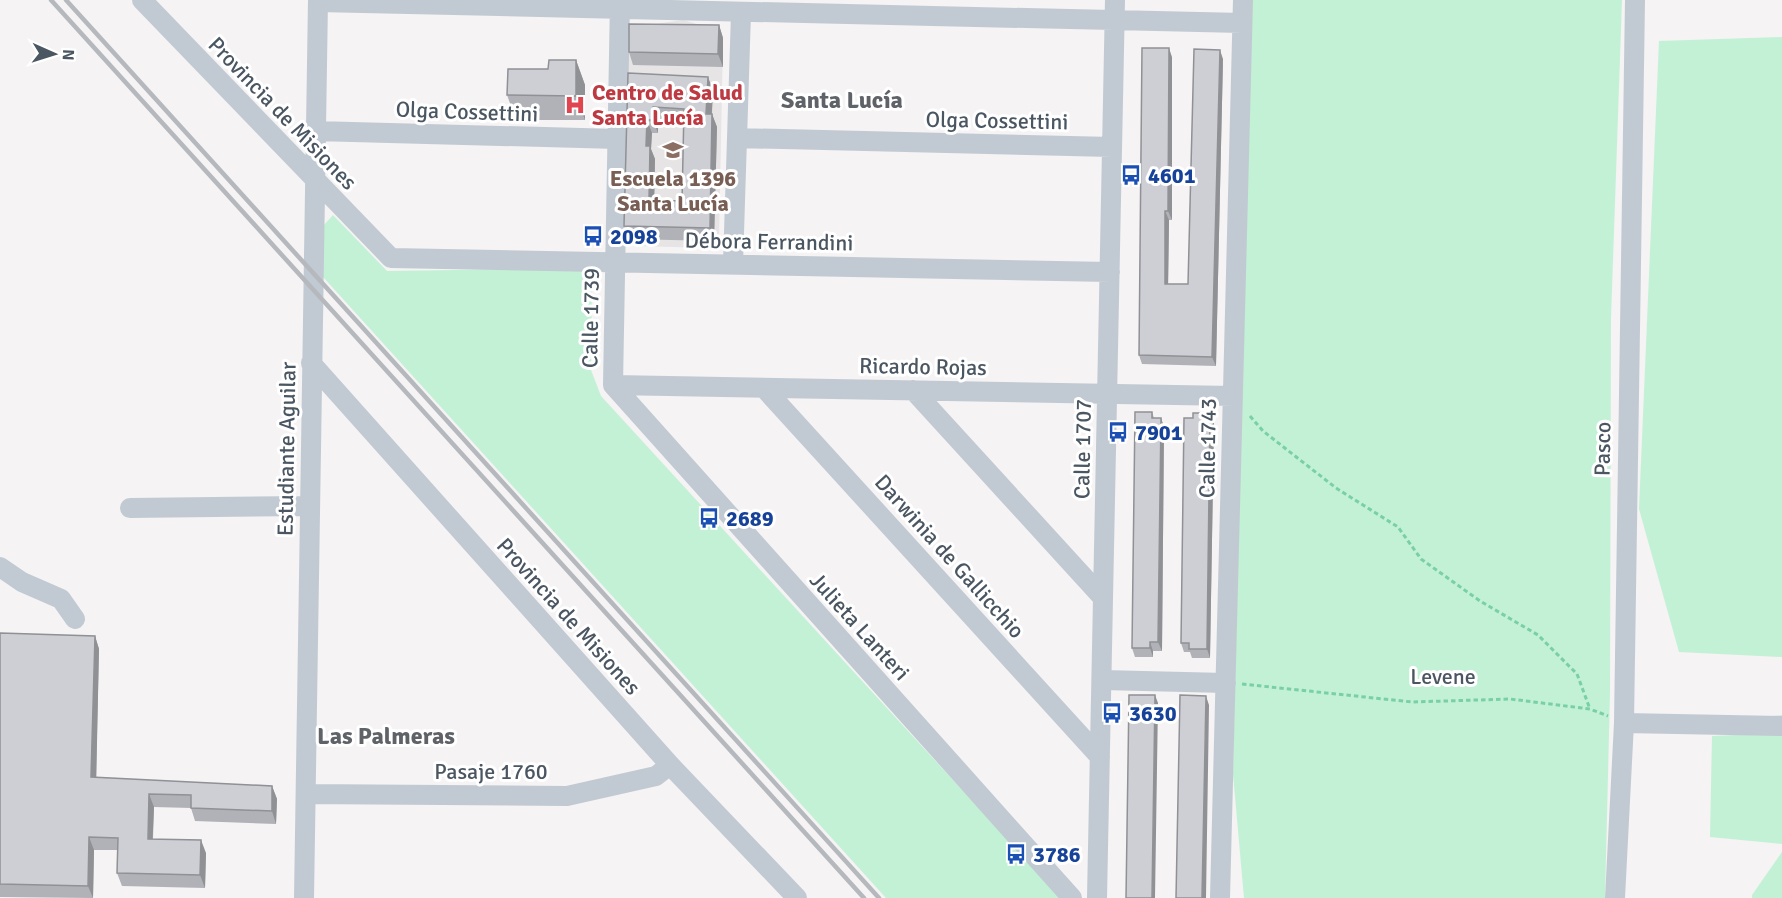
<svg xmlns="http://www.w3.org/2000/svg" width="1782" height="898" font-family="Signika,sans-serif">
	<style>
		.education { fill: #e6e4e5 }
		.green { fill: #c3f1d5 }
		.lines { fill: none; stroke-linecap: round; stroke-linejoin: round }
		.path { stroke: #7ad0a6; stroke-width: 3; stroke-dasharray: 4.5 3; stroke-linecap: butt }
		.minor { stroke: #c1cad2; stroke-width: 20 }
		.rail { stroke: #b5b8bd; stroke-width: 4.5 }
		.wall { fill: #b0b2b7; fill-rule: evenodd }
		.shaded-wall { fill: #909195 }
		.building { fill: #cdcfd5; stroke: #909195; stroke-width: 1.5; fill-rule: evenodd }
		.labels { text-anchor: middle; stroke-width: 6; stroke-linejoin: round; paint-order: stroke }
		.health-label { font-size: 22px; font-weight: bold; fill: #be3a42; stroke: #fff; text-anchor: start }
		.street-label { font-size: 22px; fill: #4a5661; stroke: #fff }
		.transit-label { font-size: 22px; font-weight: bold; fill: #164399; stroke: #fff; text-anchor: start }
		.education-label { font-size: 22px; font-weight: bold; fill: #785e54; stroke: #fff }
		.neighbourhood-label { font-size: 24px; font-weight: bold; fill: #5f6368; stroke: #fff }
	</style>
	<rect width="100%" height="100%" fill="#f5f3f3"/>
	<!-- education -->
	<path class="education" d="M683,20L704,26L723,38L719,240L712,248L635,246L623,234L627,40L649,25Z"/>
	<!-- green -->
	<path class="green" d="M1250,0H1622L1611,318L1610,692L1605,898H1244L1233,774Z
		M1782,37V657L1679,652L1639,509L1659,41Z
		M333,215L387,271L592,268L591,370L601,396L1061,898H886L323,277L324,225Z
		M1782,715V844L1710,837L1712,736L1758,734L1763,717Z
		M1782,852V898H1752V895Z"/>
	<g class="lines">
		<!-- path -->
		<path class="path" d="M1250,416L1263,431L1336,488L1398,527L1421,559L1480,601L1538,635L1577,674L1590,709
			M1242,684L1412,702L1510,699L1590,709L1608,716"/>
		<!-- minor -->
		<path class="minor" d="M142,0L391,258L1110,272
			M318,2L1242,23
			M315,131L618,139
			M737,138L1112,147
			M733,264L741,13
			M311,363L670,765L797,898
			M613,385L1072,898
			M613,385L1233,396
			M613,385L620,0
			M764,388L1100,757
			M913,390L1103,598
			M130,508L309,506
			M0,567L22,582L61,599L75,619
			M1102,680L1226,683
			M1624,723L1782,726
			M306,794L567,796L656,776L670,765
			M304,898L318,0
			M1097,898L1115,0
			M1220,898L1243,0
			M1615,898L1624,723L1635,0"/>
		<!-- rail -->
		<path class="rail" d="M51,0L864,898
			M66,0L879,898"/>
	</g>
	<!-- wall -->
	<path class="wall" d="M719,25L723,38V67L633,65L629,52Z
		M1172,57V220H1169L1168,284H1188L1223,59L1216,366L1142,364L1139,355Z
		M576,60L585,85V120H516L507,95L548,69Z
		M628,73L713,90L712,114L717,127L714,241L629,239L624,226ZM658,120L684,122L682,201H654L655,159L651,149L652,133H658Z
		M1152,412L1154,418H1161L1164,427L1162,651H1153V657H1135L1132,648Z
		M1214,422L1210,658H1192L1190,652H1184L1181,643Z
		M0,633L95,636L99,649L96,778L272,786L277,799L276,824L195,821L191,808L154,807L153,839L206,853L205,888L122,886L117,873L118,850H94L93,898L0,897Z"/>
	<!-- shaded-wall -->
	<path class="shaded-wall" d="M719,25L723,38V67L718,54Z
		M1169,48L1172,57V220L1168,211Z
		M1220,50L1223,59L1216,366L1212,357Z
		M576,60L585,85V120L576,96Z
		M708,77L713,90L711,127L706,114Z
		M653,107L658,120V133L653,120Z
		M712,114L717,127L714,241L710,228Z
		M647,120L652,133L651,149L655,159L654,213L649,200L646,146Z
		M1165,211L1169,220L1168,292L1165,284Z
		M1210,413L1214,422L1210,658L1207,649Z
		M1161,418L1164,427L1162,651L1158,642Z
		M95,636L99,649L96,790L91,777Z
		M1150,642L1153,651V657L1150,648Z
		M1155,695L1158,703L1155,898H1152Z
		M1206,696L1209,705L1206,898H1202Z
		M272,786L277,799L276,824L272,811Z
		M149,794L154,807L152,852L148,839Z
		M89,837L94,850L93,898L88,886Z
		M201,840L206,853L205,888L200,875Z"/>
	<!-- building -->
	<path class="building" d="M629,24L719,25L718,54L629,52Z
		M1142,48H1169L1168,211H1165V284H1188L1194,49L1220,50L1212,357L1139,355Z
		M549,60H576V96L507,95L508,69H548Z
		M628,73L708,77L706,114H712L710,228L624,226ZM653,107L684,109L682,201L649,200L650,146H646L647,120H653Z
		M1135,412H1152V418H1161L1158,642H1150V648H1132Z
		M1193,413H1210L1207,649H1189V643H1181L1184,418H1193Z
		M0,633L95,636L91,777L272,786V811L191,808V795L149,794L148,839L201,840L200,875L117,873L118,838L89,837L88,886L0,884Z
		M1129,695H1155L1152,898H1126Z
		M1180,695L1206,696L1202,898H1176Z"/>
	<!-- icons -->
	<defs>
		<g id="hospital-bare" transform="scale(1.62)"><path d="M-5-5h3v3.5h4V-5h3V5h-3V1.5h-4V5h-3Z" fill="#e0444e" stroke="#fff" stroke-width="2.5" paint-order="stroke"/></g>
		<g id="school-bare" transform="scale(1.62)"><path d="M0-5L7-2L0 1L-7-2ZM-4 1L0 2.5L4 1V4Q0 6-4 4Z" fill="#8d6e63" stroke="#fff" stroke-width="2.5" paint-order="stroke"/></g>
		<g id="bus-bare" transform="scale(1.62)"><path d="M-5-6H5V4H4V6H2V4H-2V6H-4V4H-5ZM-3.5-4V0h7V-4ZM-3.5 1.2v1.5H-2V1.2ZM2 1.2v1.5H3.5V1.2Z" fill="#1a4fb4" stroke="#fff" stroke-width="2.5" paint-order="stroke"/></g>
	</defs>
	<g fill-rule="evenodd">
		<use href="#hospital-bare" x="575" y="105"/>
		<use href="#school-bare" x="673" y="150"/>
		<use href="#bus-bare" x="1131" y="175"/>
		<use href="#bus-bare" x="593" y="236"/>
		<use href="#bus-bare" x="1118" y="432"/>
		<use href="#bus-bare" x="709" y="518"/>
		<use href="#bus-bare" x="1112" y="713"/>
		<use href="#bus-bare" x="1016" y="854"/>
	</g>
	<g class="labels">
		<!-- health labels -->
		<g class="health-label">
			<text x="592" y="100">Centro de Salud<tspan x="592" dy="25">Santa Lucía</tspan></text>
		</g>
		<!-- street labels -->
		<g class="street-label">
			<text transform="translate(467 111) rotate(2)" y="8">Olga Cossettini</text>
			<text transform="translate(283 113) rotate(46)" y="8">Provincia de Misiones</text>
			<text transform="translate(997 120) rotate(1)" y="8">Olga Cossettini</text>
			<text transform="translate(769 241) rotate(1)" y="8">Débora Ferrandini</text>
			<text transform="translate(590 318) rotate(-89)" y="8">Calle 1739</text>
			<text transform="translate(923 366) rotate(1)" y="8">Ricardo Rojas</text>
			<text transform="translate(1207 448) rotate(-89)" y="8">Calle 1743</text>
			<text transform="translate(286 449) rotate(-89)" y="8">Estudiante Aguilar</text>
			<text transform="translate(1082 449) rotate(-89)" y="8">Calle 1707</text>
			<text transform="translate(1602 449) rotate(-89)" y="8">Pasco</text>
			<text transform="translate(950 556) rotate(48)" y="8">Darwinia de Gallicchio</text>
			<text transform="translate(569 616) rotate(48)" y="8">Provincia de Misiones</text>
			<text transform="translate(860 626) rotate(48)" y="8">Julieta Lanteri</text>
			<text x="1443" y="684">Levene</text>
			<text x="491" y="779">Pasaje 1760</text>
		</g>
		<!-- transit labels -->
		<g class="transit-label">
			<text x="1148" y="183">4601</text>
			<text x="610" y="244">2098</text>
			<text x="1135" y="440">7901</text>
			<text x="726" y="526">2689</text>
			<text x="1129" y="721">3630</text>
			<text x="1033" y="862">3786</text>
		</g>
		<!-- education labels -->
		<g class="education-label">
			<text x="673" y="186">Escuela 1396<tspan x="673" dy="25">Santa Lucía</tspan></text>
		</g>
		<!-- neighbourhood labels -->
		<g class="neighbourhood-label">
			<text x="842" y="108">Santa Lucía</text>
			<text x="386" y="744">Las Palmeras</text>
		</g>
	</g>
	<!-- north arrow -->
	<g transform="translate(54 54) rotate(93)" stroke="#ffffff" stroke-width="4.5" paint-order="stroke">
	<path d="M0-4.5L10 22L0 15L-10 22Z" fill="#4a5661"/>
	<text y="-9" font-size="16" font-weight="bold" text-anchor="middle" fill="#4a5661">N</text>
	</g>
</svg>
